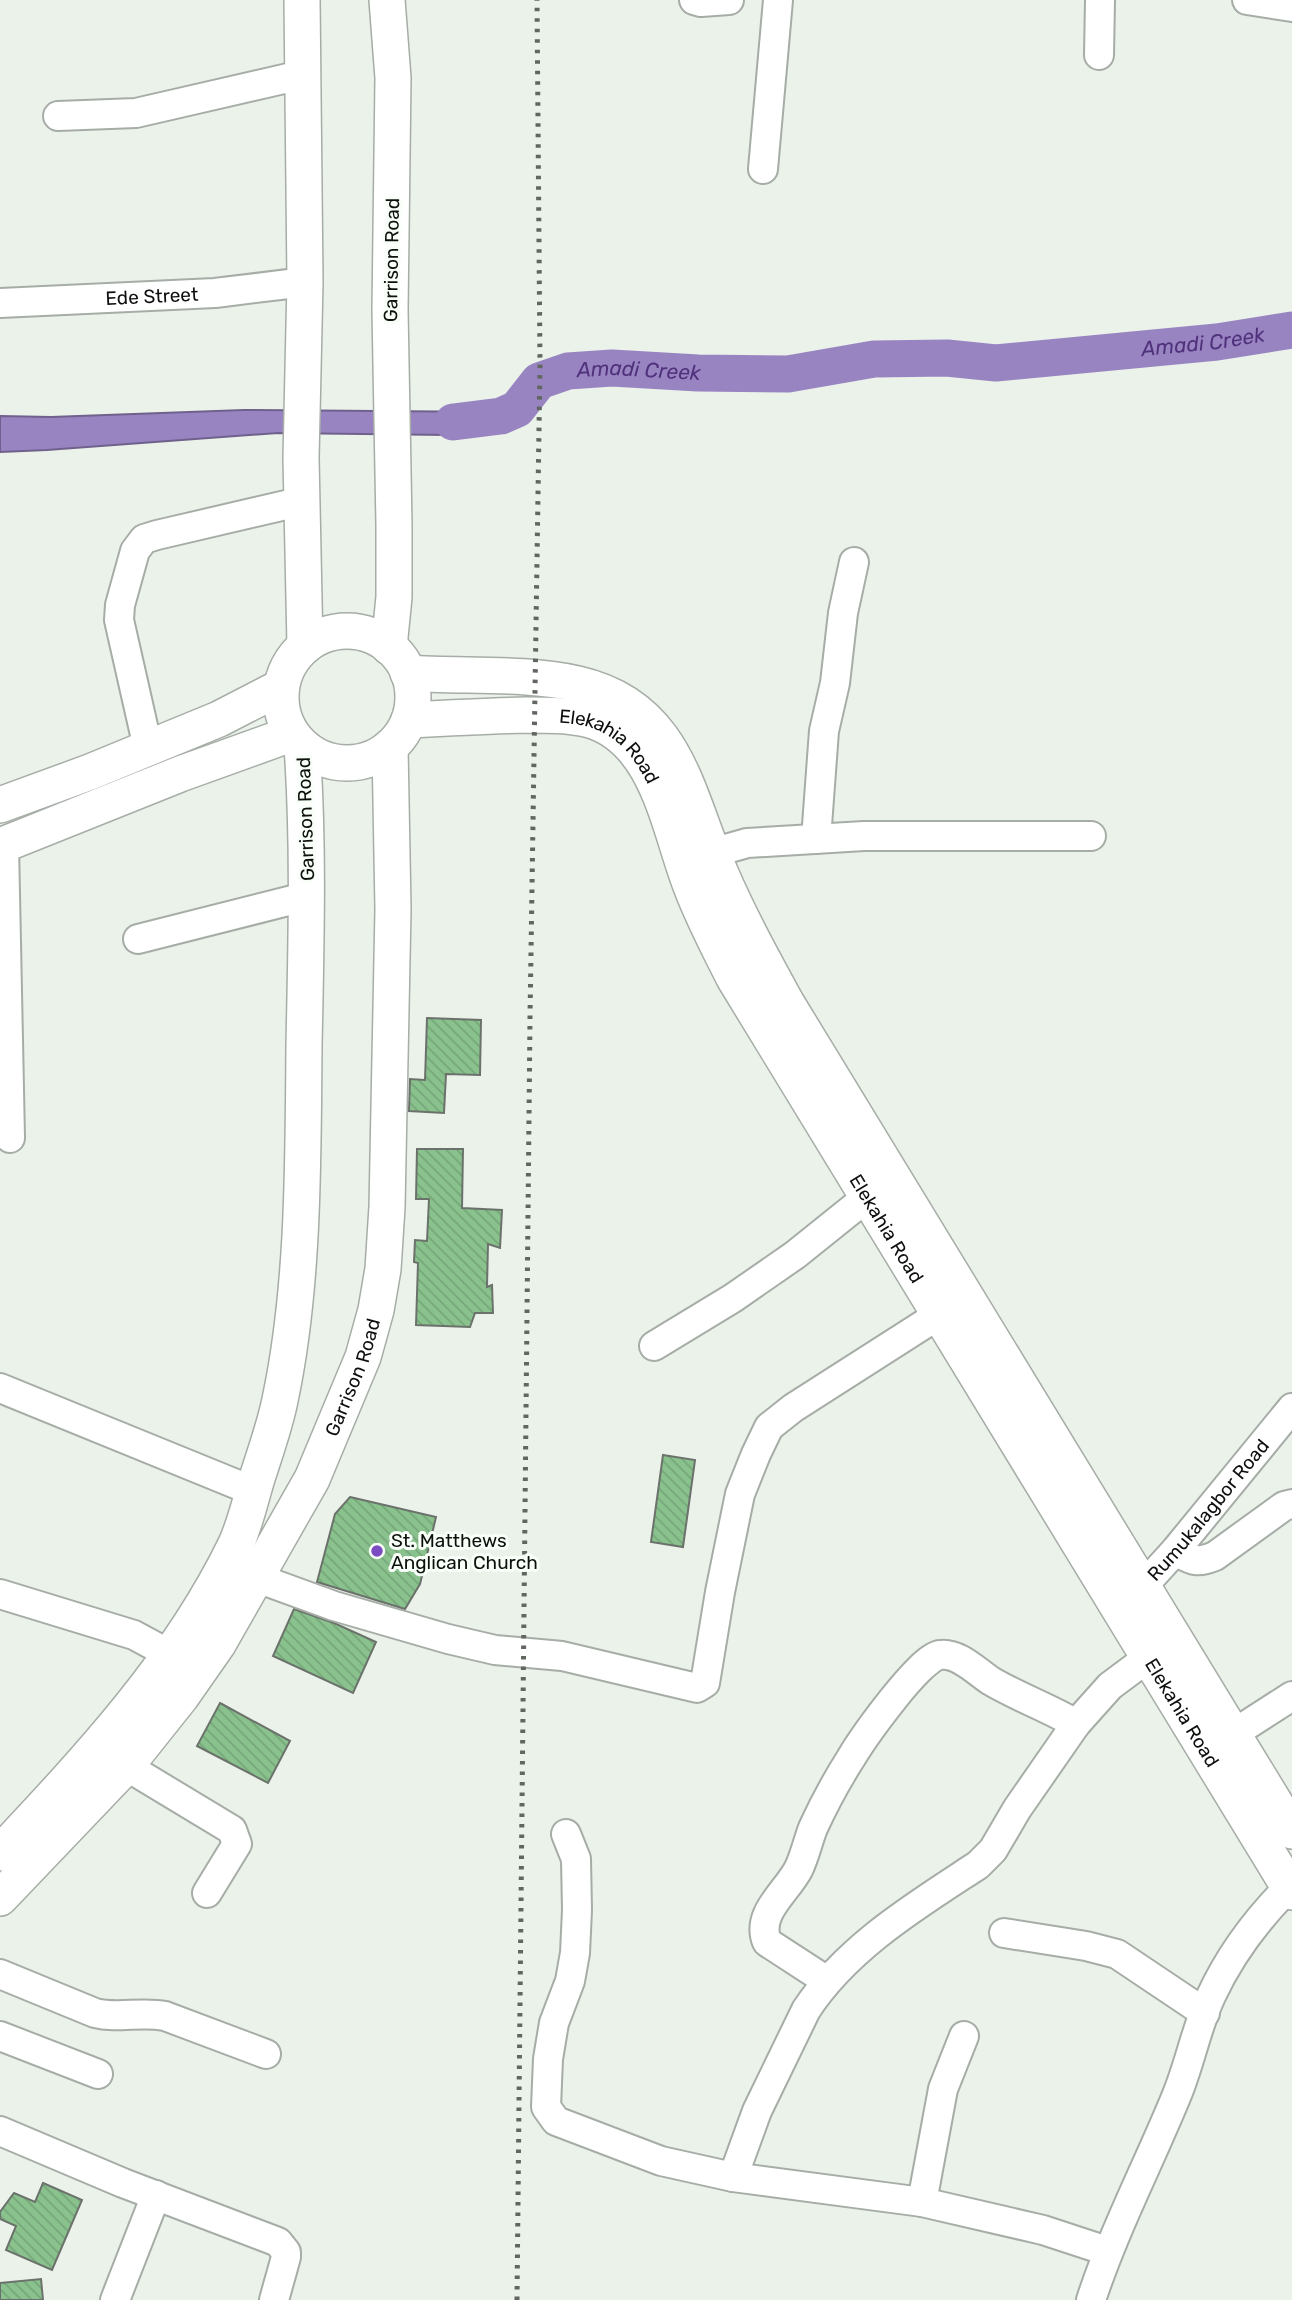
<svg xmlns="http://www.w3.org/2000/svg" width="1292" height="2300" font-family="Rubik,sans-serif">
	<style>
		.water { fill: #9984c2; stroke: #6f618c; stroke-width: 2 }
		.lines { fill: none; stroke-linecap: round; stroke-linejoin: round }
		.river { stroke: #9984c2; stroke-width: 37 }
		.building { fill: url(#building-back-hatch); stroke: #6b726b; stroke-width: 2 }
		.minor-casing { stroke: #a6ada6; stroke-width: 32 }
		.major-casing { stroke: #a6ada6; stroke-width: 38 }
		.minor { stroke: #fff; stroke-width: 28 }
		.major { stroke: #fff; stroke-width: 35 }
		.rail { stroke: #616661; stroke-width: 5; stroke-dasharray: 3.5 7; stroke-linecap: butt }
		.poi-dot { fill: #7c4ac1; stroke: #f8fff8; stroke-width: 2.5 }
		.labels { text-anchor: middle; stroke-width: 6; stroke-linejoin: round; paint-order: stroke }
		.street-label { font-size: 19px; fill: #0d100d; stroke: #f8fff8 }
		.poi-label { font-size: 19px; fill: #0d100d; stroke: #f8fff8; text-anchor: start }
		.water-label { font-size: 21px; font-style: italic; fill: #50317c; stroke: #f8fff8 }
	</style>
	<defs>
		<pattern id="building-back-hatch" width="6" height="6" patternUnits="userSpaceOnUse" patternTransform="scale(1.75)"><rect width="6" height="6" fill="#8ac28e"/><path d="M-1 5l2 2M0 0l6 6M5-1l2 2" fill="none" stroke="#76a679"/></pattern>
	</defs>
	<rect width="100%" height="100%" fill="#eaf2ea"/>
	<!-- water -->
	<path class="water" d="M244,410L500,412L502,420L448,435L278,433L47,450L0,452V416L51,417Z"/>
	<g class="lines">
		<!-- river -->
		<path class="river" id="s1" d="M453,422L501,416L517,409L539,381L568,371L612,368L698,373L788,374L874,359L947,358L996,363L1217,342L1292,330"/>
	</g>
	<!-- building -->
	<path class="building" d="M427,1018L481,1020L480,1075L446,1074L444,1113L409,1111L410,1079L425,1080Z
		M417,1149H463L462,1208L502,1210L500,1248L488,1244L487,1287L492,1285L493,1313H475L470,1327L416,1325L418,1263L414,1262L415,1240L427,1241L429,1199H416Z
		M663,1455L695,1460L683,1547L651,1542Z
		M350,1497L436,1517L420,1584L405,1609L317,1582L335,1514Z
		M294,1609L334,1623L376,1642L353,1693L273,1656Z
		M220,1703L290,1741L268,1783L197,1746Z
		M43,2183L82,2200L52,2270L6,2250L16,2226L0,2219V2212L14,2193L35,2202Z
		M41,2279L43,2300H0V2283Z"/>
	<g class="lines">
		<!-- minor casing -->
		<g class="minor-casing">
			<g id="minor">
				<path d="M694,0L701,2L729,0"/>
				<path d="M1247,0L1292,7"/>
				<path d="M1099,55L1100,0"/>
				<path d="M58,116L136,113L301,75"/>
				<path d="M763,169L778,0"/>
				<path id="s2" d="M0,303L215,293L305,282"/>
				<path d="M148,748L119,620L120,605L135,551L144,539L157,535L303,501"/>
				<path d="M816,839L824,731L835,683L843,613L854,562"/>
				<path d="M4,845L10,1138"/>
				<path d="M712,853L747,843L864,836H1091"/>
				<path d="M138,939L308,896"/>
				<path d="M654,1346L733,1298L795,1255L866,1198"/>
				<path d="M0,1388L253,1491"/>
				<path d="M1175,1551C1192,1560 1196,1564 1215,1556L1284,1506L1292,1504"/>
				<path d="M257,1578L334,1606L448,1639L495,1650L562,1656L697,1688L705,1683L720,1592L740,1494L756,1454L769,1427L793,1408L940,1314"/>
				<path d="M0,1594L134,1635L171,1655"/>
				<path id="s3" d="M1126,1598L1143,1586L1175,1551L1292,1408"/>
				<path d="M1233,1734L1292,1696"/>
				<path d="M126,1766L232,1830L237,1844L207,1893"/>
				<path d="M566,1834L576,1859L577,1910L575,1953L570,1981L554,2023L548,2059L546,2107L556,2121L661,2161L733,2177L922,2202L1043,2230L1107,2251"/>
				<path d="M1004,1933L1086,1946L1117,1954L1205,2013"/>
				<path d="M0,1974L95,2013C118,2019 141,2011 165,2016L266,2054"/>
				<path d="M827,1981L767,1942C755,1913 788,1891 799,1868C805,1855 808,1841 813,1828C824,1804 837,1780 851,1758C863,1738 920,1657 940,1655C958,1652 977,1672 991,1681C1018,1697 1049,1708 1076,1724"/>
				<path d="M0,2036L98,2074"/>
				<path d="M0,2131L123,2183L278,2242L286,2252V2257L274,2300"/>
				<path d="M733,2177L757,2111L806,2010C847,1947 917,1905 978,1865L993,1850L1017,1809L1076,1724L1110,1686L1165,1645"/>
				<path d="M922,2202L943,2089L964,2036"/>
				<path d="M115,2300L156,2195"/>
				<path d="M1091,2300C1114,2230 1148,2165 1176,2097C1190,2064 1196,2028 1211,1996C1230,1955 1257,1919 1289,1887"/>
			</g>
		</g>
		<!-- major casing -->
		<g class="major-casing">
			<g id="major">
				<path d="M302,0L305,282L301,458L305,646"/>
				<path d="M387,0L393,78L390,310L394,525V597L389,647"/>
				<circle cx="347" cy="697" r="66"/>
				<path d="M408,673C463,677 525,672 578,684C678,707 686,794 721,874C740,918 763,960 786,1002L1292,1831"/>
				<path id="s4" d="M409,720C448,718 487,716 526,715C547,715 569,715 590,720C658,740 669,830 691,886C703,918 719,948 734,978L1292,1892"/>
				<path d="M0,805L90,772L219,719L281,687"/>
				<path d="M0,846L180,774L291,734"/>
				<path d="M0,1853C89,1758 179,1662 236,1544C246,1522 251,1497 258,1475C266,1450 275,1425 280,1400C304,1287 303,1162 304,1046C306,946 309,846 302,746"/>
				<path id="s5" d="M0,1898L126,1766L181,1697L218,1644L312,1479L363,1357L376,1310L383,1269L387,1207L393,909L390,747"/>
			</g>
		</g>
		<!-- minor -->
		<use href="#minor" class="minor"/>
		<!-- major -->
		<use href="#major" class="major"/>
		<!-- rail -->
		<path class="rail" d="M517,2300L530,1018L540,364L537,0"/>
	</g>
	<!-- markers -->
	<circle class="poi-dot" cx="377" cy="1551" r="7"/>
	<g class="labels">
		<!-- street labels -->
		<g class="street-label">
			<text transform="translate(391 260) rotate(-89)" y="7">Garrison Road</text>
			<text dy="7" stroke="none"><textPath href="#s2" startOffset="152">Ede Street</textPath></text>
			<text dy="7" stroke="none"><textPath href="#s4" startOffset="212">Elekahia Road</textPath></text>
			<text transform="translate(305 819) rotate(-92)" y="7">Garrison Road</text>
			<text dy="7" stroke="none"><textPath href="#s4" startOffset="779">Elekahia Road</textPath></text>
			<text dy="7" stroke="none"><textPath href="#s5" startOffset="635">Garrison Road</textPath></text>
			<text dy="7" stroke="none"><textPath href="#s3" startOffset="121">Rumukalagbor Road</textPath></text>
			<text dy="7" stroke="none"><textPath href="#s4" startOffset="1346">Elekahia Road</textPath></text>
		</g>
		<!-- poi labels -->
		<g class="poi-label">
			<text x="391" y="1547">St. Matthews<tspan x="391" dy="22">Anglican Church</tspan></text>
		</g>
		<!-- water labels -->
		<g class="water-label">
			<text dy="7" stroke="none"><textPath href="#s1" startOffset="770">Amadi Creek</textPath></text>
			<text dy="7" stroke="none"><textPath href="#s1" startOffset="203">Amadi Creek</textPath></text>
		</g>
	</g>
</svg>
